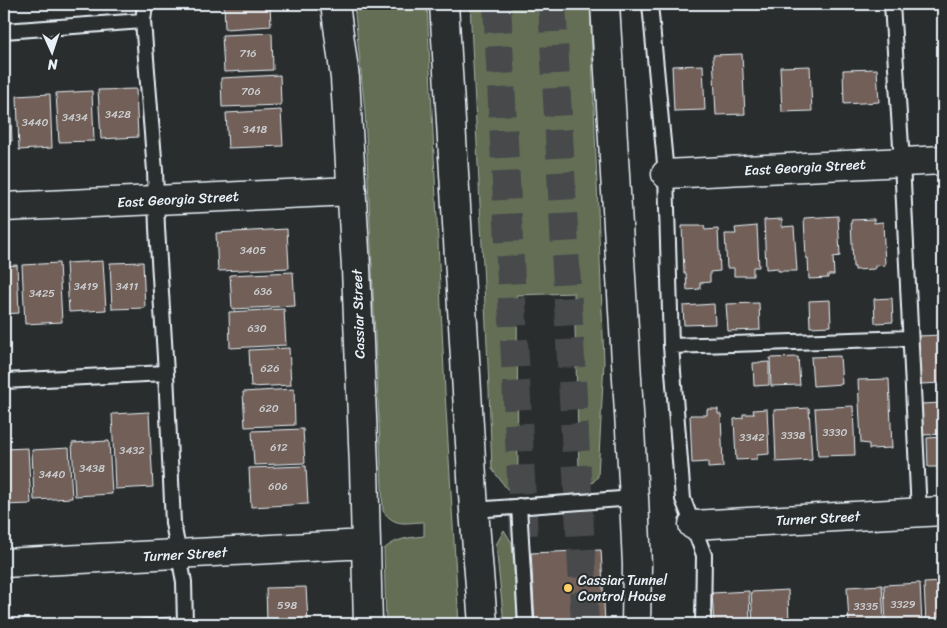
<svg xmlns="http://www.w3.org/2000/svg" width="947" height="628" font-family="Sriracha,sans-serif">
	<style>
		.green { fill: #636e55; stroke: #a6b0a6 }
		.building { fill: #726159; stroke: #e8f1f8 }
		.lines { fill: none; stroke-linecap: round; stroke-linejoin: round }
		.motorway-tunnel { stroke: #464a4c; stroke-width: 28; stroke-dasharray: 28 14; stroke-linecap: butt }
		.service-casing { stroke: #e8f1f8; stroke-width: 18 }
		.minor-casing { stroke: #e8f1f8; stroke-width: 31 }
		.motorway-casing { stroke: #e8f1f8; stroke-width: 31 }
		.service { stroke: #2a2d2e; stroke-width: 14 }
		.minor { stroke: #2a2d2e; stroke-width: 28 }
		.motorway { stroke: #2a2d2e; stroke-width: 28 }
		.poi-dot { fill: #ffd166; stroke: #2a2d2e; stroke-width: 2 }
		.labels { text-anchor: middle; stroke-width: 4; stroke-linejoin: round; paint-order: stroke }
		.number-label { font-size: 11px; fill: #cacdd0 }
		.street-label { font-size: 14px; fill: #e8f1f8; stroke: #2a2d2e }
		.poi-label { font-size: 14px; fill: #e8f1f8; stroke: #2a2d2e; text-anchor: start }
	</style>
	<rect width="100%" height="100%" fill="#2a2d2e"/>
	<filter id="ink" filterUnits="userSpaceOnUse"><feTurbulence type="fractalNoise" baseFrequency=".02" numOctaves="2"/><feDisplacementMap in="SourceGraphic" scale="10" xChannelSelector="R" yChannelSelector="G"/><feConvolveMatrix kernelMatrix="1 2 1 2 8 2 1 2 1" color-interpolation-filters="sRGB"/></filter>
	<g filter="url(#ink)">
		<!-- green -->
		<path class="green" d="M354,4H427L445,393L459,624H386L384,549C397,538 408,538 424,536V522C406,522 396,528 383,511L365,112Z
			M470,4H590L604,362L598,476C594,483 589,485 582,487L579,469L574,293L517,295L518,492L507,489L492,469L488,365Z
			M504,530L512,543L518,624H504L496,545Z"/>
		<!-- building -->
		<path class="building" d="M224,4H270L271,26L225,29Z
			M272,33L273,70L224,72L222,35Z
			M742,54L745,114L716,115L713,55Z
			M703,65L705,110L674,111L672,66Z
			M810,66L812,111L782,112L780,67Z
			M877,69L879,102L844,104L843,70Z
			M280,75L281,105L222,107L221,78Z
			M136,89L138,137L101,139L98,90Z
			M92,91L94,141L59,142L56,93Z
			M4,92H10L12,141L4,142Z
			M50,94L52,148L19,150L17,96Z
			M281,110L283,146L228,148L226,113Z
			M838,216L840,256L833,257L834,275H828V278L809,279L808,258H806L804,218Z
			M782,219V227L794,226L797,271H778V268L766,269L764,220Z
			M874,219V223L883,222L885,265L875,266V269L855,270V267H853L851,220Z
			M682,226H704L705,230L718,229L720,271L710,272V282L700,283V289L687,290L686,273H684Z
			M757,226L759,267H753V276H734V268H727L725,234H736L735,228Z
			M287,229L289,268L218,271L216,233Z
			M103,261L106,310L69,312L66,263Z
			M143,262L145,308L112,309L110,263Z
			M59,263L62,322L25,324L22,265Z
			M17,265L19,313L4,314V266Z
			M293,272L295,306L232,309L230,275Z
			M892,298L893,322L875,323L874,299Z
			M830,300L831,326L810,327L809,301Z
			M759,303L760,330L728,331L726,304Z
			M714,304L715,324L684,325L683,306Z
			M284,309L286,345L230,348L229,312Z
			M943,335V383L921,384L918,336Z
			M289,348L291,385L251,387L249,350Z
			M840,356L842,384L813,386L811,357Z
			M798,357L800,385L771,386L770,358Z
			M769,362V385L754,386L753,363Z
			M889,379L892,448L869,449V444L861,443L858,380Z
			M294,389L295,425L245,427L243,392Z
			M943,403V434L922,435L921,404Z
			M853,406L855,455L818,456L815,408Z
			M809,408L812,460L776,462L774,410Z
			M707,409H718V414H721L723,467L708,468V462L692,463L690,415H707Z
			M767,409L769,454L757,455V459L736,460L734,419L743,418V414H754L753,410Z
			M149,412L153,487L115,489L112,414Z
			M303,429L305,463L254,465L252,431Z
			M943,437V467H928L927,438Z
			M109,441L112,494L75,496L72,443Z
			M28,448L31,504L4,505V449Z
			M69,448L72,498L34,500L32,450Z
			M306,466L308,504L251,507L249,468Z
			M601,550L605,622L535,624L531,553Z
			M943,582V624H926L924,583Z
			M920,583L922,624H886L884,585Z
			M882,585L884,624H849L847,587Z
			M306,587L308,621L267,623L266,588Z
			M788,590L789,624H753L751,592Z
			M749,591L750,624H714L712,593Z
			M172,617V624H140V619Z
			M130,622V624H100V623Z"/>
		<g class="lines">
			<!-- motorway-tunnel -->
			<path class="motorway-tunnel" d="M497,4L524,537
				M552,4L585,624"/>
			<!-- service casing -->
			<g class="service-casing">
				<path id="service" d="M145,4L143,21L155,171L157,228L166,373L173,523L184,582L185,624
					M650,4L666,174L671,346L683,499L704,555L703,624
					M892,4L902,162L919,512
					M4,31L143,21
					M671,346L910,338
					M4,381L166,373
					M519,506L526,624
					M474,510L634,498"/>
			</g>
			<!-- minor casing -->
			<g class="minor-casing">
				<path id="minor" d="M335,4L345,78L356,268L364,467L368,624
					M666,174L943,160
					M4,207L352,191
					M693,525L943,511
					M4,563L366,544"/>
			</g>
			<!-- motorway casing -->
			<g class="motorway-casing">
				<path id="motorway" d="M444,4L474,510L483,624
					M605,4L634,498L637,565L636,624"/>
			</g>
			<!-- service -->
			<use href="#service" class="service"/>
			<!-- minor -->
			<use href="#minor" class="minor"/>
			<!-- motorway -->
			<use href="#motorway" class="motorway"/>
		</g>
	</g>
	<!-- markers -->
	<circle class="poi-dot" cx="568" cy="588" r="5"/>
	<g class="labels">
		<!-- number labels -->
		<g class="number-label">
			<text x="248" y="57">716</text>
			<text x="251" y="95">706</text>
			<text x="118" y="118">3428</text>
			<text x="75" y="121">3434</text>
			<text x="35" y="126">3440</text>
			<text x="255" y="133">3418</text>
			<text x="253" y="254">3405</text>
			<text x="86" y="290">3419</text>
			<text x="127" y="290">3411</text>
			<text x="263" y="295">636</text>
			<text x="42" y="297">3425</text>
			<text x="257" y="332">630</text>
			<text x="270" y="372">626</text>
			<text x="269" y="412">620</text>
			<text x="835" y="436">3330</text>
			<text x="793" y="439">3338</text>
			<text x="752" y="441">3342</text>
			<text x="279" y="451">612</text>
			<text x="132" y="454">3432</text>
			<text x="92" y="472">3438</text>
			<text x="52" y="478">3440</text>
			<text x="278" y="490">606</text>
			<text x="903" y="608">3329</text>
			<text x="287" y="609">598</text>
			<text x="866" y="610">3335</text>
		</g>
		<!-- street labels -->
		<g class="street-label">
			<text transform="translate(805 167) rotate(-3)" y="5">East Georgia Street</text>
			<text transform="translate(178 199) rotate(-3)" y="5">East Georgia Street</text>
			<text transform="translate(358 314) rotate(-92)" y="5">Cassiar Street</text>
			<text transform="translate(818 518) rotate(-3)" y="5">Turner Street</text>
			<text transform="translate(185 554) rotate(-3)" y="5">Turner Street</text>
		</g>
		<!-- poi labels -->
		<g class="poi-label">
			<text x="578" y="585">Cassiar Tunnel<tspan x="578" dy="16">Control House</tspan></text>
		</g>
	</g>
	<!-- margin -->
	<rect width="947" height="628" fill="none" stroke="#2a2d2e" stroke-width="20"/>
	<rect x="10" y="10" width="927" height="608" fill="none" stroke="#e8f1f8" stroke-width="2" filter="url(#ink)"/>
	<!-- north arrow -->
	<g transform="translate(52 52) rotate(177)" stroke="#2a2d2e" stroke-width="4" paint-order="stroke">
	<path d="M0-4L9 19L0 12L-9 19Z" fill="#e8f1f8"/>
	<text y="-8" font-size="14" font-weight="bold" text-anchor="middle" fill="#e8f1f8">N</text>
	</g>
</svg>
